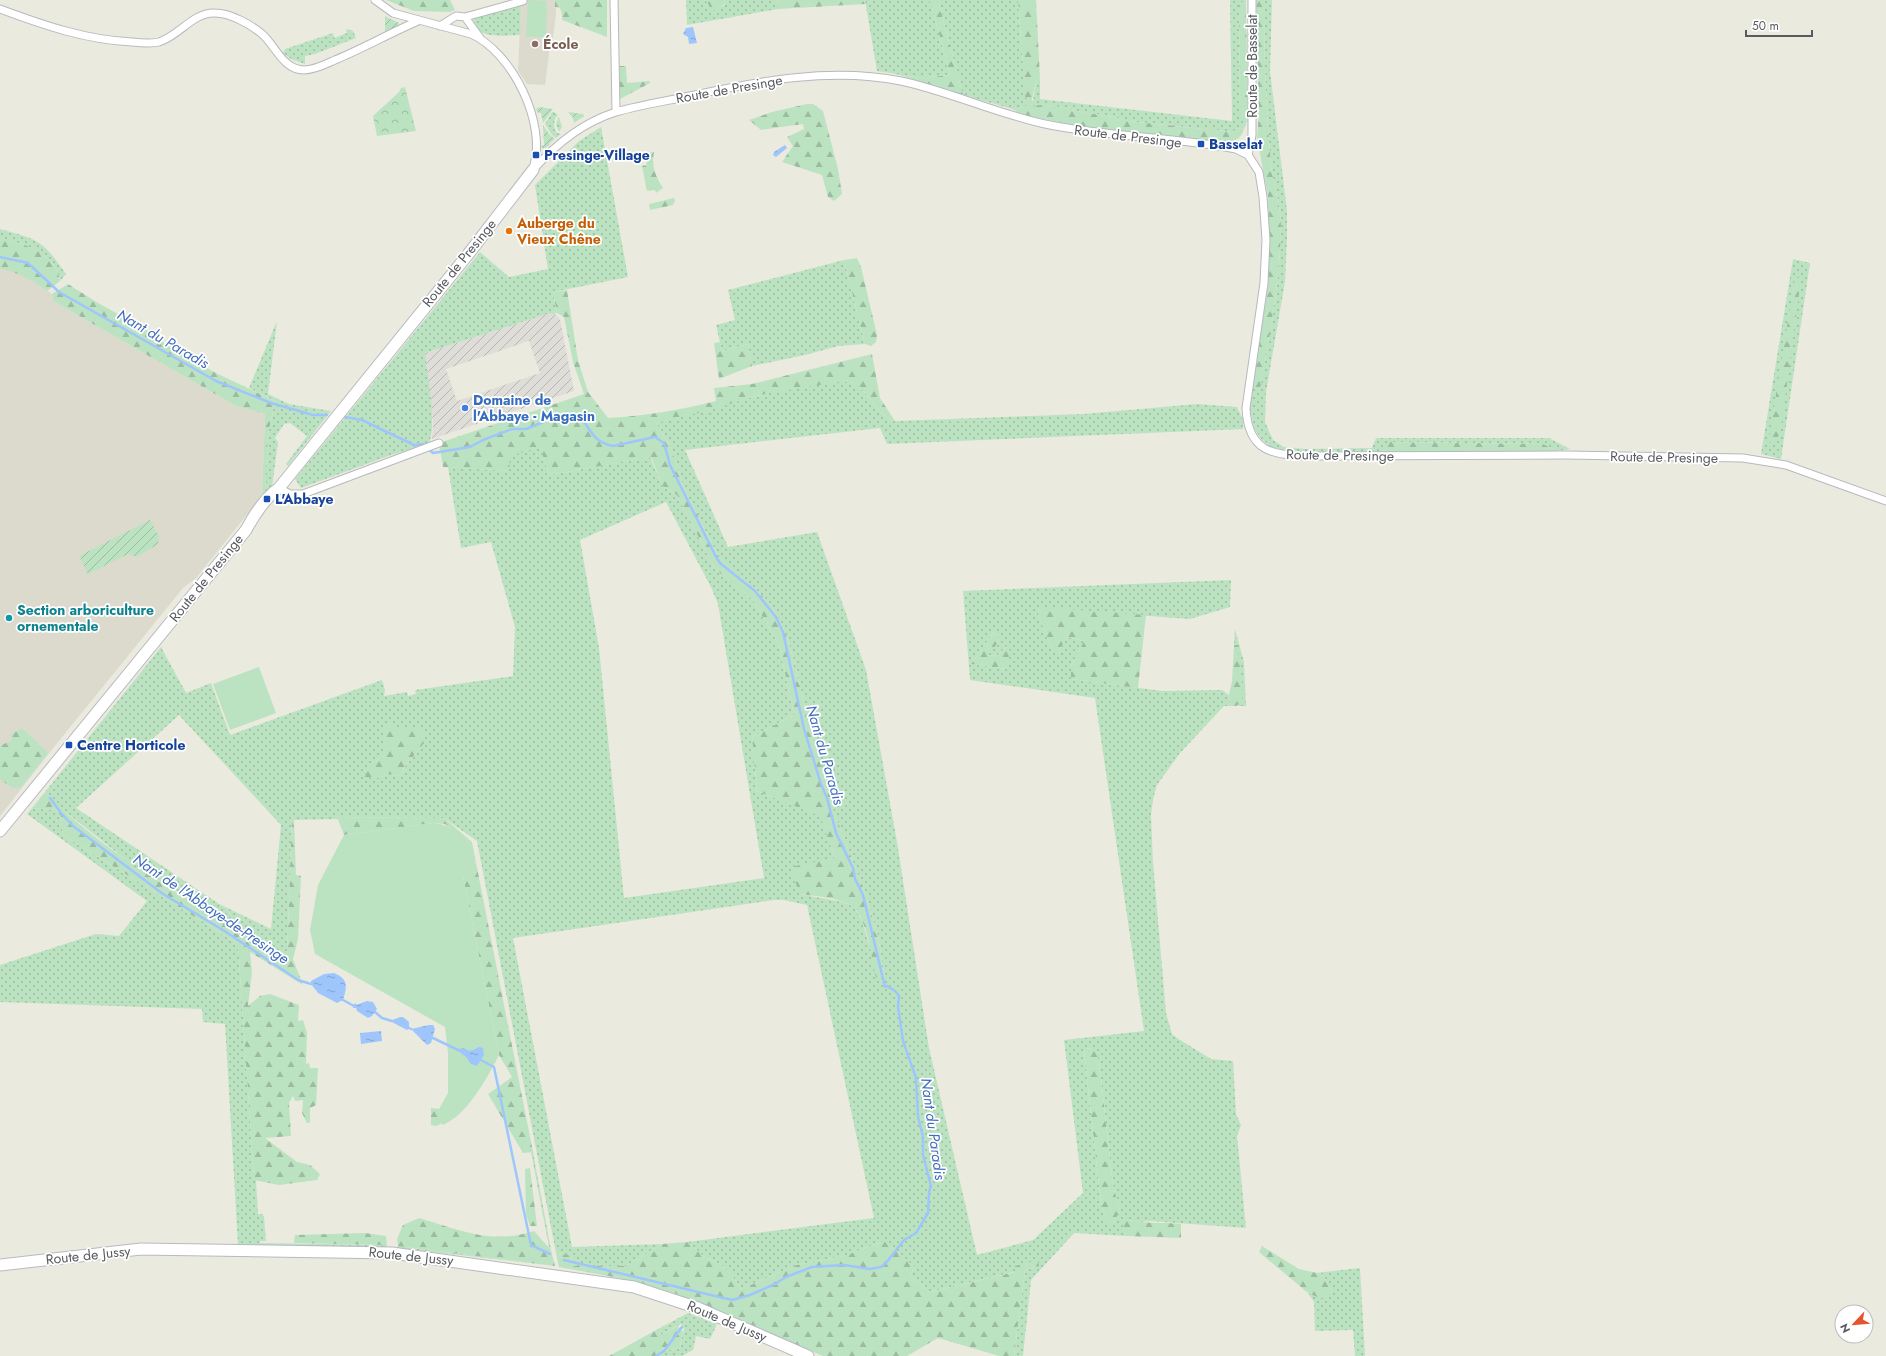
<svg xmlns="http://www.w3.org/2000/svg" width="1886" height="1356" font-family="Jost,sans-serif">
	<style>
		.industrial { fill: url(#industrial-furrows); fill-rule: evenodd }
		.education { fill: #dbdacd }
		.grass { fill: url(#grass-dots); fill-rule: evenodd }
		.forest { fill: url(#forest-firs) }
		.park { fill: url(#park-crowns) }
		.garden { fill: url(#garden-furrows) }
		.pitch { fill: #bce3c1 }
		.water { fill: url(#water-ripples) }
		.lines { fill: none; stroke-linecap: round; stroke-linejoin: round }
		.stream { stroke: #9ec6fd; stroke-width: 2.5 }
		.street-casing { stroke: #b7b9be; stroke-width: 9 }
		.secondary-casing { stroke: #b8bac1; stroke-width: 13 }
		.street { stroke: #fff; stroke-width: 7 }
		.secondary { stroke: #fff; stroke-width: 11 }
		.education-dot { fill: #8d6e63; stroke: #fff; stroke-width: 1.5 }
		.transit-dot { fill: #1a4fb4; stroke: #fff; stroke-width: 1.5 }
		.food-dot { fill: #e8710a; stroke: #fff; stroke-width: 1.5 }
		.shop-dot { fill: #3f7fe0; stroke: #fff; stroke-width: 1.5 }
		.culture-dot { fill: #0f9aa8; stroke: #fff; stroke-width: 1.5 }
		.labels { text-anchor: middle; stroke-width: 3.5; stroke-linejoin: round; paint-order: stroke }
		.education-label { font-size: 14px; font-weight: bold; fill: #785e54; stroke: #fff; text-anchor: start }
		.street-label { font-size: 14px; fill: #585b60; stroke: #fff }
		.transit-label { font-size: 14px; font-weight: bold; fill: #164399; stroke: #fff; text-anchor: start }
		.food-label { font-size: 14px; font-weight: bold; fill: #c56008; stroke: #fff; text-anchor: start }
		.shop-label { font-size: 14px; font-weight: bold; fill: #366cbe; stroke: #fff; text-anchor: start }
		.culture-label { font-size: 14px; font-weight: bold; fill: #0d838f; stroke: #fff; text-anchor: start }
		.water-label { font-size: 15px; font-style: italic; fill: #426dbf; stroke: #fff }
	</style>
	<defs>
		<pattern id="industrial-furrows" width="10" height="10" patternUnits="userSpaceOnUse"><rect width="10" height="10" fill="#dfddd7"/><path d="M-1 1l2-2M0 10L10 0M9 11l2-2" fill="none" stroke="#b8b6b2"/></pattern>
		<pattern id="grass-dots" width="8" height="8" patternUnits="userSpaceOnUse"><rect width="8" height="8" fill="#bce3c1"/><path d="M2 2h.1M6 6h.1" fill="none" stroke="#9cbba0" stroke-width="1.8" stroke-linecap="round"/></pattern>
		<pattern id="forest-firs" width="22" height="20" patternUnits="userSpaceOnUse"><rect width="22" height="20" fill="#bce3c1"/><path d="M5 1l3.5 6h-7zM16 11l3.5 6h-7z" fill="#9cbba0"/></pattern>
		<pattern id="park-crowns" width="20" height="18" patternUnits="userSpaceOnUse"><rect width="20" height="18" fill="#bce3c1"/><path d="M2 6a3 3 0 1 1 6 0M12 15a3 3 0 1 1 6 0" fill="none" stroke="#9cbba0"/></pattern>
		<pattern id="garden-furrows" width="10" height="10" patternUnits="userSpaceOnUse"><rect width="10" height="10" fill="#bce3c1"/><path d="M-1 1l2-2M0 10L10 0M9 11l2-2" fill="none" stroke="#9cbba0"/></pattern>
		<pattern id="water-ripples" width="26" height="14" patternUnits="userSpaceOnUse"><rect width="26" height="14" fill="#9ec6fd"/><path d="M2 4q2-2 4 0t4 0M15 11q2-2 4 0t4 0" fill="none" stroke="#84a4d0"/></pattern>
	</defs>
	<rect width="100%" height="100%" fill="#ebeadf"/>
	<!-- industrial -->
	<path class="industrial" d="M554,313L560,319L574,391L432,439L433,424L425,353L547,314ZM529,341L540,373L457,401L446,369Z"/>
	<!-- education -->
	<path class="education" d="M527,0H555L556,13L553,38H551L545,85L527,84L518,71L521,5L527,3Z
		M0,269L12,271L30,278L52,294L53,301L236,406L265,414L262,496L196,578L183,588L54,747L0,816Z"/>
	<!-- grass -->
	<path class="grass" d="M686,0H705L714,10L725,5L724,0H777L778,9L687,25Z
		M865,0H930L950,75L921,78L877,71Z
		M938,0H1018L1023,65V93L1033,101L1036,81L1040,79V99L1232,121L1230,0H1246V2H1239L1240,118L1248,119L1244,129L1237,128L1233,132L1128,121C1111,115 1093,115 1076,111C1059,107 1050,103 1033,106L1031,104L1016,110L963,95Z
		M1264,0H1272L1270,71L1287,211V238L1285,282L1266,392L1265,422L1273,440L1284,447L1305,449L1372,448L1376,438H1549L1570,449L1557,451L1543,444L1390,442L1384,452H1296L1273,448L1261,439L1254,428L1250,409L1252,387L1260,388C1270,335 1280,281 1281,226C1281,204 1273,185 1271,164C1266,109 1264,55 1264,0Z
		M521,5L520,35C506,35 473,41 474,18Z
		M346,29L353,31L356,38L315,54L305,56V64L291,59L283,53L285,49L333,33L334,38L347,33Z
		M552,112H554L558,115C553,120 553,127 557,133L561,134L556,138L552,135L545,124Z
		M559,117L562,127L559,132L556,124Z
		M601,127L628,277L553,292L557,313L547,314L425,353C427,372 438,431 428,444L391,455L301,488L295,479L480,252L509,277L548,269L535,185L579,141Z
		M0,229C40,240 42,240 66,274L60,281C54,251 26,245 0,238Z
		M1793,259L1810,263L1781,459L1761,454Z
		M844,260L865,344L838,346L805,355L752,366L748,344L722,351L716,325L735,320L728,290Z
		M277,321L268,394L289,404L331,411L288,466L286,464L307,436L290,423L284,424L275,438L278,442L272,487L265,494L268,434L275,401L249,388Z
		M843,381C869,383 872,414 895,421L1084,414L1197,404L1237,407L1243,420V429L887,444L880,428L685,450L728,547L817,532L866,670L897,842L929,1048L977,1255L1033,1240L1083,1193L1064,1040L1144,1031L1095,698L970,680L963,591L1231,580L1230,607L1190,619L1038,608L1039,617L1053,651H1059L1067,637L1084,641L1071,667V679L1162,691L1222,690L1229,695L1230,706H1224L1180,753L1157,785L1154,795L1151,814L1153,863L1166,1013L1172,1034L1177,1038L1211,1059L1233,1061L1236,1114L1241,1125L1237,1136L1246,1228L1150,1221L1139,1222L1128,1220L1123,1230L1127,1236L1074,1233L1031,1280L1023,1356H1014L1025,1270L1039,1266L930,1292L910,1275L915,1267L884,1241L844,1256L797,1265L741,1289L730,1273L720,1264L705,1257L687,1242L874,1218L807,905L784,900H774L513,938L572,1247L662,1244L626,1266H572L571,1255L556,1253L477,841L444,818L337,817L338,819L294,820L292,817L287,956L135,867L57,805L45,792L161,647L186,693L211,683L230,735L382,680L385,690L384,696L407,692L408,696L416,694L415,690L513,676L515,627L491,542L461,548L448,467L509,471V456L540,446L549,475L650,457L663,486L677,495L715,569L753,600L779,645L794,715L752,737L757,791L821,816L835,859L799,894L843,902L854,907L862,920L868,941L885,978L878,936L866,896L833,809C836,793 823,779 820,763C818,758 819,751 817,745C815,738 811,730 809,722C798,684 794,641 772,607C756,585 732,576 718,555L685,491L671,447L656,423C718,408 779,385 843,381ZM666,502L711,587L718,604L764,878L624,898L599,648L580,540ZM994,632L1000,640L987,655L997,656L1007,646V669L971,664ZM179,715L281,825L271,929L219,904L76,808ZM424,743L404,768L401,776L388,774L378,778L369,765L384,756ZM1091,1048L1099,1061L1113,1185L1120,1211L1113,1223H1107L1101,1203L1084,1052L1086,1049Z
		M1235,629L1244,662L1246,706H1236L1238,705L1242,681L1238,658V645H1234Z
		M32,808L56,810L61,816L63,835L238,944L254,1179L256,1180L258,1214H262L264,1217L266,1241H260V1243L387,1245L386,1247L238,1245L225,1024L203,1022L202,1009L0,1002V965L96,934L119,936L147,901L27,814Z
		M531,1152H533L551,1250L549,1247Z
		M398,1246L555,1266L398,1248Z
		M1360,1268L1365,1356H1355L1353,1330L1315,1331L1314,1302L1308,1293L1317,1297L1333,1292L1322,1274L1315,1273Z
		M688,1313L717,1324L710,1339L696,1336L693,1350L682,1356H656L664,1351L680,1348L684,1328L681,1324L661,1335L658,1329Z"/>
	<!-- forest -->
	<path class="forest" d="M386,0H450L455,10L450,12L414,11Z
		M555,0H607V37L562,20V14L560,8L555,7Z
		M705,0H724L725,4L714,11Z
		M777,0H865L866,4L778,9Z
		M930,0H938L963,95L896,74L921,78L950,75Z
		M1018,0H1036L1040,79L1036,81L1031,104L1033,106C1050,103 1059,107 1076,111C1093,115 1111,115 1128,121L1233,132L1237,128L1244,129C1241,138 1237,141 1228,142C1156,137 1085,129 1015,113L1016,110L1030,104L1023,93V65Z
		M1256,0H1264C1264,55 1266,109 1271,164C1273,185 1281,204 1281,226C1280,281 1270,335 1260,389L1252,387L1267,293L1269,254L1268,196L1257,138L1259,111Z
		M1239,2H1246L1248,119H1240Z
		M619,66H626L627,83L650,81V83L620,99Z
		M807,104H813L823,111L838,169L842,194L834,201L828,197L822,175L782,162L793,146L787,137L804,129L803,124L761,130L749,120L772,112Z
		M654,152C651,166 656,177 663,188L656,193L655,190L647,191L642,166L647,165L644,154Z
		M674,198L675,201L673,205L650,210L649,204Z
		M0,238C25,244 54,251 60,281L47,291C32,280 19,272 0,269Z
		M857,258L861,267L877,335L876,342L871,346L865,344L844,260Z
		M1795,277L1801,279L1780,435L1768,444Z
		M68,284L98,303L145,329L168,346L216,373L275,401L268,434L265,494L262,496L265,414L236,406L53,301L52,294Z
		M567,290L578,360L588,392L608,418C645,416 680,410 716,401L714,388L752,384L872,354L880,398L895,421C872,414 869,383 843,381L759,395L710,410L656,423L671,447L685,491L718,555C732,576 756,585 772,607C794,641 798,684 809,722C811,730 815,738 817,745C819,751 818,758 820,763C823,779 836,793 833,809L866,896L878,936L885,979L876,977C872,961 867,917 853,907C842,898 814,896 799,894L791,867L835,858L820,816L757,791L752,737L794,715L779,645L753,600L715,569L677,495L663,486L651,457L549,475L540,447L510,456L509,471L443,467L439,443L584,394L573,362L564,317L557,313L553,292Z
		M720,342L722,351L748,344L752,366L719,379L714,343Z
		M1390,442L1543,444L1557,451L1384,452L1385,445Z
		M1038,607L1146,615L1138,688L1071,679V667L1084,641L1067,637L1059,651H1053L1039,617Z
		M994,632L1000,640L988,655L997,656L1007,646L1010,647L1007,669L971,664Z
		M1234,645H1238C1238,664 1245,683 1242,702L1236,706H1230L1229,695L1232,681Z
		M385,723H392L396,727H424V743L404,768L401,776L388,774L378,778L365,777L369,765L384,756Z
		M22,728L48,753L21,787L12,788L0,779V746L12,740L10,735Z
		M45,792C110,860 205,909 287,956L292,817L294,820L296,875L301,876L298,939L293,959L303,985L250,952L252,973L248,1006L260,996L270,994L299,1005L298,1021L303,1020L307,1033L306,1064L309,1063L310,1068H318L316,1105L310,1108V1123H307L302,1113L303,1100L295,1101L293,1096L289,1103L291,1136L265,1138L297,1162L310,1165L320,1174L317,1180L279,1185L254,1180L238,944L63,835L61,816L56,810L32,808Z
		M337,817L444,818L472,842L533,1152L523,1153L488,1094L512,1077L499,1055L463,877L476,864L468,841L445,824L434,823L344,835Z
		M1091,1048L1097,1054L1099,1061L1113,1185L1120,1211L1113,1223L1110,1225L1107,1223L1101,1203L1084,1052L1086,1049Z
		M431,1108L439,1109L442,1123L436,1126L431,1125Z
		M530,1168L537,1226H530L526,1214L525,1169Z
		M419,1218C460,1230 492,1245 534,1231L551,1250L555,1266L398,1246L397,1239L403,1225Z
		M1128,1220C1145,1224 1164,1222 1181,1224V1238L1127,1236L1123,1230L1124,1222Z
		M365,1233L386,1236L387,1245L294,1243L295,1235Z
		M884,1241L915,1267L910,1275L930,1292L1015,1272V1266L1038,1260L1039,1266L1025,1270L1014,1356H999L938,1338L907,1356H823L674,1293L619,1278L559,1267L556,1253L571,1255L572,1266H626L662,1244L687,1242L705,1257L720,1264L730,1273L741,1289L797,1265L844,1256Z
		M1262,1246L1299,1269L1322,1274L1333,1292L1328,1299L1317,1297L1308,1293L1259,1252Z
		M678,1326L683,1332L680,1348L664,1351L656,1356H609L658,1329L661,1335Z"/>
	<!-- park -->
	<path class="park" d="M405,87L416,131L377,136L373,116L399,92L401,88Z"/>
	<!-- garden -->
	<path class="garden" d="M385,16L399,23L398,26L385,33Z
		M539,107L553,109L543,123L541,113H538L536,109Z
		M568,112L583,114L584,116L574,123L573,118Z
		M543,125L549,134L555,139L549,144L550,145L544,149L540,146L544,145Z
		M150,520L159,537L158,544L137,557L128,554L88,574L79,556Z"/>
	<!-- pitch -->
	<path class="pitch" d="M528,0L547,1L546,37H526Z
		M259,667L276,713L230,730L213,684Z
		M434,823C446,824 459,831 467,840C472,846 474,858 476,865L463,877L499,1055C488,1077 466,1117 442,1125L439,1109L448,1093V1053L445,1027L315,954L310,930L318,885L344,835Z"/>
	<!-- water -->
	<path class="water" d="M693,27L697,43L689,44L688,37L683,34L686,28Z
		M785,145L787,148L776,157L773,155L774,152Z
		M334,973C349,979 347,987 343,1000L337,1003L318,993L311,984V981L324,974Z
		M367,1001L373,1002L377,1009L372,1016L368,1018L357,1011L356,1008H353L355,1003L356,1005Z
		M400,1017H403L409,1022V1028L407,1030L390,1021Z
		M429,1025H433L435,1029L431,1043L427,1045L411,1029Z
		M381,1031L382,1041L361,1044L360,1033Z
		M480,1047L483,1048L484,1055L477,1066L471,1064L466,1057L458,1051V1049L464,1048C471,1054 474,1048 480,1047Z"/>
	<g class="lines">
		<!-- stream -->
		<path class="stream" d="M0,257L28,263L59,292L216,381L271,403L313,415H327
			M345,417L362,420L414,445L423,444L433,453L470,447L483,440L512,429H526L566,413C591,413 584,441 613,446L655,437L664,443L670,465L716,557L720,563L755,591L776,617L783,632L804,729L821,784L827,798L836,833L853,868L855,879L863,895L885,987L887,986L895,991L899,996L898,1007L903,1041L916,1078L918,1117L923,1137V1155L931,1186L929,1192L928,1213L916,1233L904,1240L886,1263L881,1267L870,1269L844,1265L812,1267L786,1277L775,1284L750,1295L732,1300L564,1260
			M50,798L61,813L73,826L163,894L223,930L298,980L311,984
			M343,1000L354,1006
			M375,1012L382,1018L392,1021
			M409,1028L411,1029
			M433,1038L458,1050
			M481,1060L494,1067L531,1245L550,1254
			M656,1356L664,1351L682,1327"/>
		<!-- street casing -->
		<g class="street-casing">
			<path id="street" d="M375,0L393,13L471,34C512,52 548,124 533,168
				M614,0L616,112
				M0,9C43,25 86,40 132,42C141,43 151,44 159,42C179,36 193,12 215,13C230,13 250,24 262,34C275,45 283,70 304,70C315,70 326,64 335,60C364,48 390,33 418,21
				M465,17L523,1
				M440,26L456,16L465,17L480,38
				M1248,155L1252,135V0
				M533,170C555,145 584,122 616,112C640,105 666,101 690,96C759,81 831,67 901,81C952,92 999,115 1050,125C1111,137 1175,137 1236,149L1248,155L1259,172L1263,197L1266,240L1264,283L1246,408C1248,451 1272,456 1309,456L1566,455L1743,458L1786,465L1886,501
				M279,488L290,494H303L439,443"/>
		</g>
		<!-- secondary casing -->
		<g class="secondary-casing">
			<path id="secondary" d="M0,831L246,530C254,515 265,498 279,488L466,257L533,170
				M0,1265L141,1249L392,1253L634,1287L698,1308L808,1356"/>
		</g>
		<!-- street -->
		<use href="#street" class="street"/>
		<!-- secondary -->
		<use href="#secondary" class="secondary"/>
	</g>
	<!-- markers -->
	<circle class="education-dot" cx="535" cy="44" r="4"/>
	<g class="transit-dot">
		<rect x="1197" y="140" width="8" height="8" rx="2"/>
		<rect x="532" y="151" width="8" height="8" rx="2"/>
		<rect x="263" y="495" width="8" height="8" rx="2"/>
		<rect x="65" y="741" width="8" height="8" rx="2"/>
	</g>
	<circle class="food-dot" cx="509" cy="231" r="4"/>
	<circle class="shop-dot" cx="465" cy="408" r="4"/>
	<circle class="culture-dot" cx="9" cy="618" r="4"/>
	<g class="labels">
		<!-- education labels -->
		<g class="education-label">
			<text x="543" y="49">École</text>
		</g>
		<!-- street labels -->
		<g class="street-label">
			<text transform="translate(1252 66) rotate(-90)" y="5">Route de Basselat</text>
			<text transform="translate(729 89) rotate(-10)" y="5">Route de Presinge</text>
			<text transform="translate(1128 136) rotate(7)" y="5">Route de Presinge</text>
			<text transform="translate(459 263) rotate(-51)" y="5">Route de Presinge</text>
			<text transform="translate(1340 455) rotate(1)" y="5">Route de Presinge</text>
			<text transform="translate(1664 457) rotate(1)" y="5">Route de Presinge</text>
			<text transform="translate(206 578) rotate(-51)" y="5">Route de Presinge</text>
			<text transform="translate(88 1255) rotate(-6)" y="5">Route de Jussy</text>
			<text transform="translate(411 1256) rotate(6)" y="5">Route de Jussy</text>
			<text transform="translate(727 1321) rotate(23)" y="5">Route de Jussy</text>
		</g>
		<!-- transit labels -->
		<g class="transit-label">
			<text x="1209" y="149">Basselat</text>
			<text x="544" y="160">Presinge-Village</text>
			<text x="275" y="504">L'Abbaye</text>
			<text x="77" y="750">Centre Horticole</text>
		</g>
		<!-- food labels -->
		<g class="food-label">
			<text x="517" y="228">Auberge du<tspan x="517" dy="16">Vieux Chêne</tspan></text>
		</g>
		<!-- shop labels -->
		<g class="shop-label">
			<text x="473" y="405">Domaine de<tspan x="473" dy="16">l'Abbaye - Magasin</tspan></text>
		</g>
		<!-- culture labels -->
		<g class="culture-label">
			<text x="17" y="615">Section arboriculture<tspan x="17" dy="16">ornementale</tspan></text>
		</g>
		<!-- water labels -->
		<g class="water-label">
			<text transform="translate(163 339) rotate(30)" y="5">Nant du Paradis</text>
			<text transform="translate(825 755) rotate(74)" y="5">Nant du Paradis</text>
			<text transform="translate(211 909) rotate(34)" y="5">Nant de l'Abbaye-de-Presinge</text>
			<text transform="translate(933 1129) rotate(82)" y="5">Nant du Paradis</text>
		</g>
	</g>
	<!-- north arrow -->
	<g transform="translate(1854 1324) rotate(244)"><circle r="19" fill="#ffffff" stroke="#bcbdbf"/>
	<path d="M0-3L7 15L0 10L-7 15Z" fill="#e5542c"/>
	<text y="-6" font-size="11" font-weight="bold" text-anchor="middle" fill="#585b60">N</text>
	</g>
	<!-- scale -->
	<path d="M1746 30v6h66v-6" fill="none" stroke="#585b60" stroke-width="2"/>
	<text x="1752" y="30" font-size="12" fill="#585b60" stroke="#ffffff" stroke-width="3" paint-order="stroke">50 m</text>
</svg>
